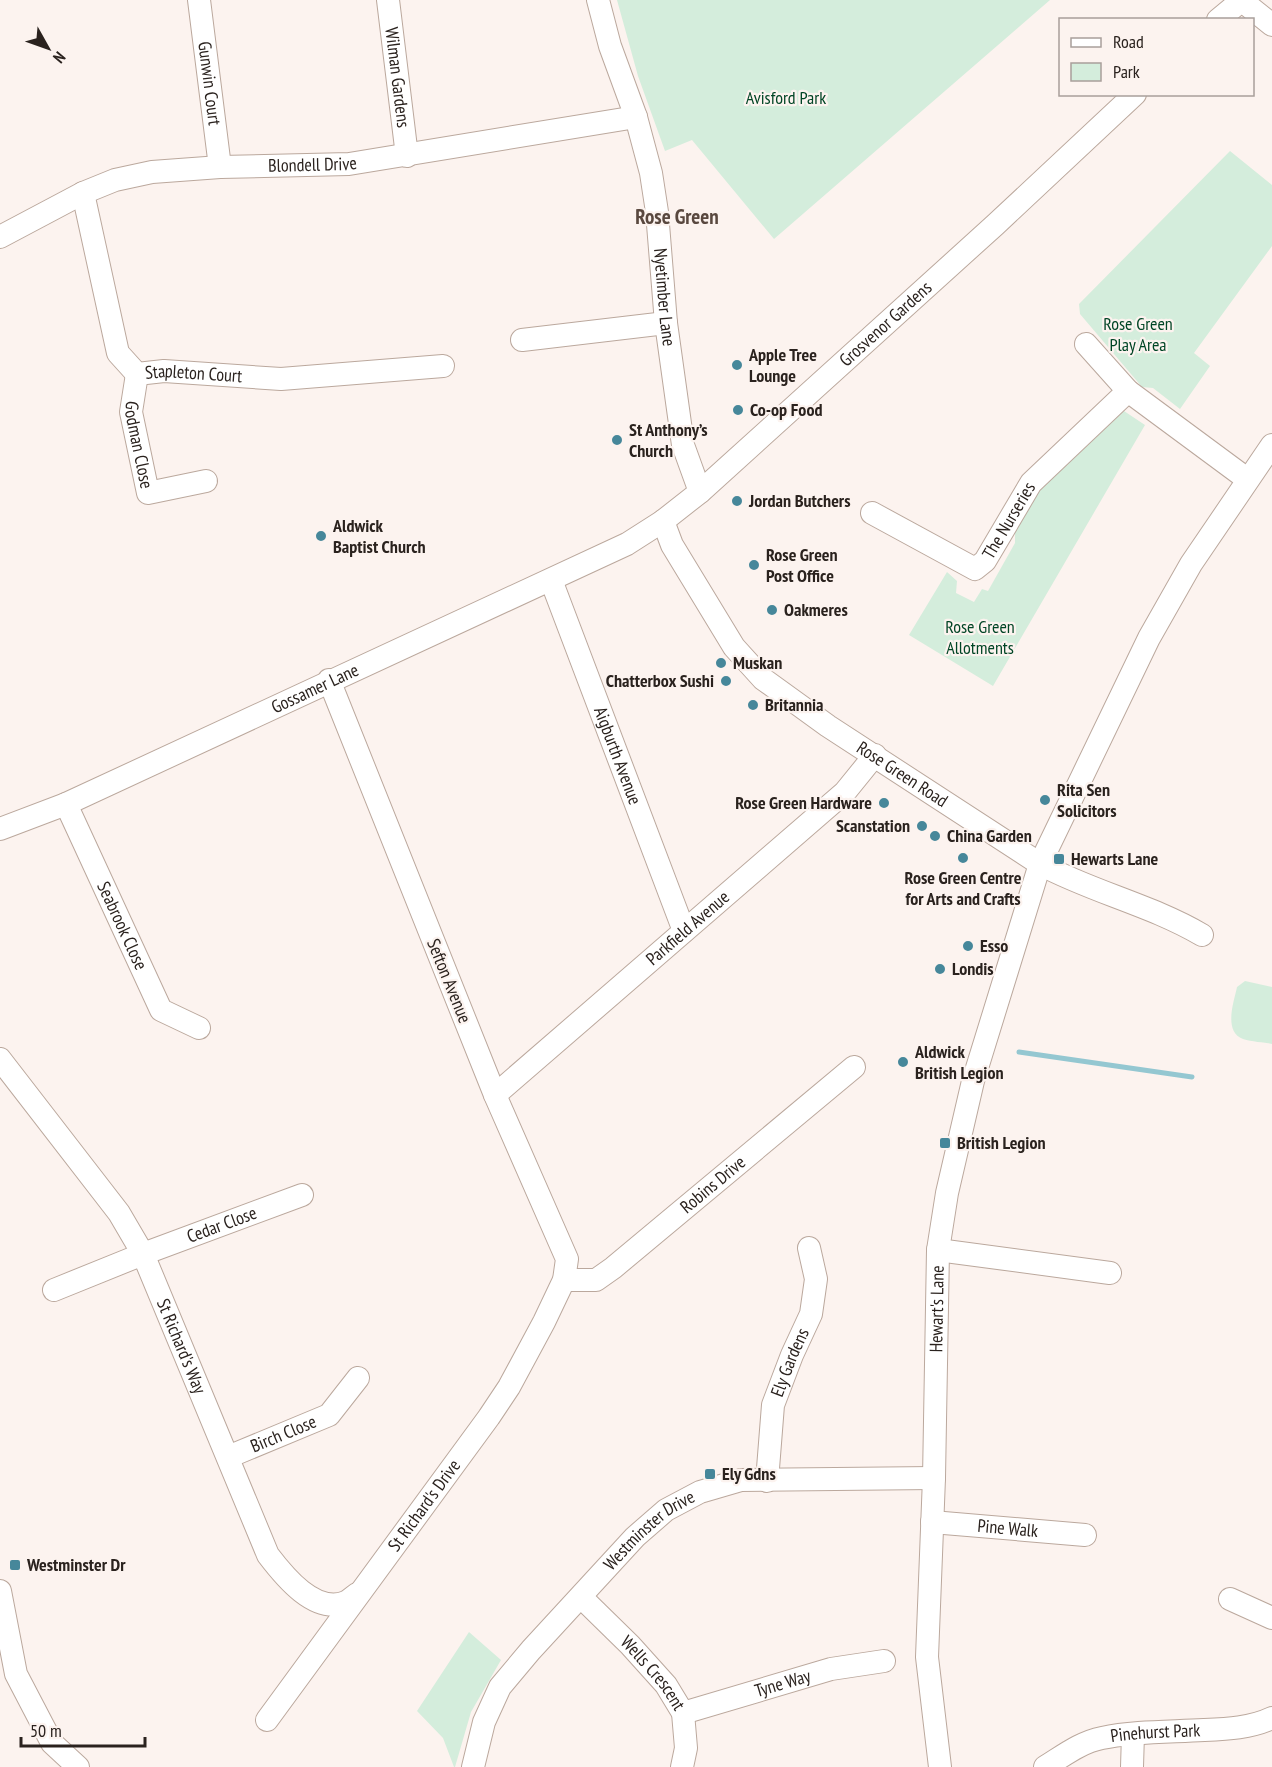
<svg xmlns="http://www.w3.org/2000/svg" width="1272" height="1767" font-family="'PT Sans Narrow',sans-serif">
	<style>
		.green { fill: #d4eddc }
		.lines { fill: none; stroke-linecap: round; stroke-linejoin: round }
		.stream { stroke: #94c7d1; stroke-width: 5 }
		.minor-casing { stroke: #bba89d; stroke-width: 24 }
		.minor { stroke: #fff; stroke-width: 22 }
		.poi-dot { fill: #46879a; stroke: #fcf3ef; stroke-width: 2 }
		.labels { text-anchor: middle; stroke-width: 4.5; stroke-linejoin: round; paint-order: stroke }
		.street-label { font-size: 18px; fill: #2a221e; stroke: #fcf3ef }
		.park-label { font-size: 18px; fill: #004525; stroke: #fcf3ef }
		.poi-label { font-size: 18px; font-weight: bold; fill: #2a221e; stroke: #fcf3ef; text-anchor: start }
		.quarter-label { font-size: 21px; font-weight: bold; fill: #59483f; stroke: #fcf3ef }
	</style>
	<rect width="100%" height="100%" fill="#fcf3ef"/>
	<!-- green -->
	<path class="green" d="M617,0H1050L774,239L692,140L665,151L638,76Z
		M1230,151L1272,185V246L1194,353L1210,366L1180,409L1153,388L1142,387L1080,314L1079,304Z
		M1124,411L1145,425L993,686L909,635L947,572L957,581L956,593L974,602L982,589L988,591L1015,543V531L1035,495Z
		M1245,981L1272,987V1044C1263,1042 1252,1042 1243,1039C1223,1031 1234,1002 1237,987Z
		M469,1632L501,1660L471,1712L455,1767H454L443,1738L417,1711Z"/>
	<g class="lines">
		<!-- stream -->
		<path class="stream" d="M1019,1052L1192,1077"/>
		<!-- minor casing -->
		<g class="minor-casing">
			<g id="minor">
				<path id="s1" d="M199,0L220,167"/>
				<path id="s2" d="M388,0L407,156"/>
				<path id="s3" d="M598,0L610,46L636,117L651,173L657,212L666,323L683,445L700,492"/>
				<path d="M1241,0L1272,25"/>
				<path d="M1218,20L1242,0"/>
				<path id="s4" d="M83,193L118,353L137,374L164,371L281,379L443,366"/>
				<path id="s5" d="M0,237L83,193L115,180L152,172L220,167L349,164L636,117"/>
				<path d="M522,340L666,323"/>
				<path d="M1086,344L1128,391L1247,479"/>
				<path id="s6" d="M137,374L131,412L148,493L206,481"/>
				<path id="s7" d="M872,513L975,569L985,561L1031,483L1128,391"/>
				<path id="s8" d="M663,521L672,545L734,647L763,679L828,726L1040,864C1092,892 1151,905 1202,935"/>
				<path id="s9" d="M551,580L684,931"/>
				<path id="s10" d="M66,804L161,1010L199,1028"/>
				<path id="s11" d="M0,829L66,804L627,544L663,521L700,492L995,225L1135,94"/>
				<path id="s12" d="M0,1059L119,1213L143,1254L268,1555C284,1576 315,1615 346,1602C350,1600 354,1596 357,1594"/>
				<path id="s13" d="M495,1095L845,792L875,755"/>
				<path d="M938,1250L1110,1273"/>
				<path id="s14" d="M564,1280H596L613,1268L854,1067"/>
				<path id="s15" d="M54,1290L143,1254L302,1195"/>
				<path id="s16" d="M228,1457L329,1415L358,1378"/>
				<path id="s17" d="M767,1481L773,1405L792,1355L811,1314L816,1279L809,1248"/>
				<path id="s18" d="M932,1522L1085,1535"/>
				<path d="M0,1591L16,1674L52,1743L78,1767"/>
				<path id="s19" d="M581,1597L630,1645L666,1685L683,1713L686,1748L682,1767"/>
				<path d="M1230,1599L1272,1618"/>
				<path id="s20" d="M683,1713L831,1669L884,1661"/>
				<path id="s21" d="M267,1720L489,1417L509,1387L544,1322L564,1280L567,1259L495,1095L329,680"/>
				<path id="s22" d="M473,1767L484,1722L500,1687L531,1650L635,1537L666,1510L700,1492L741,1480L934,1478"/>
				<path id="s23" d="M940,1767L927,1657L934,1478L938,1250L947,1193L973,1081L1040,864L1149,638L1191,564L1272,445"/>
				<path id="s24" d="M1045,1767C1063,1756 1081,1742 1102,1738C1135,1731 1170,1732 1204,1730C1227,1729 1251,1728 1272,1718"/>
				<path d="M1132,1767L1133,1734"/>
			</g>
		</g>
		<!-- minor -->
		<use href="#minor" class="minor"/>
	</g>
	<!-- markers -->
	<g class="poi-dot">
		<circle cx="737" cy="365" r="6"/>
		<circle cx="738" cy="410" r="6"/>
		<circle cx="617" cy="440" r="6"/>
		<circle cx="737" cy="501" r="6"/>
		<circle cx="321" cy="536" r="6"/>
		<circle cx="754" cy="565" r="6"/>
		<circle cx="772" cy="610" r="6"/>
		<circle cx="721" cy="663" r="6"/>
		<circle cx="726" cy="681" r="6"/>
		<circle cx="753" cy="705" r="6"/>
		<circle cx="1045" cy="800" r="6"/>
		<circle cx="884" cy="803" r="6"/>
		<circle cx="922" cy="826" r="6"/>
		<circle cx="935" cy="836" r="6"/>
		<circle cx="963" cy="858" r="6"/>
		<rect x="1053" y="853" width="12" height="12" rx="3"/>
		<circle cx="968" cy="946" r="6"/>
		<circle cx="940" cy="969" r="6"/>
		<circle cx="903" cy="1062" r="6"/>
		<rect x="939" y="1137" width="12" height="12" rx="3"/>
		<rect x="704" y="1468" width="12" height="12" rx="3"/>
		<rect x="9" y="1559" width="12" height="12" rx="3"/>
	</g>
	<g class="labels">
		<!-- street labels -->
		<g class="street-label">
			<text dy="6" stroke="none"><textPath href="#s2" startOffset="78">Wilman Gardens</textPath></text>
			<text dy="6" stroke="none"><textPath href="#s1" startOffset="84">Gunwin Court</textPath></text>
			<text dy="6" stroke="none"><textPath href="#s5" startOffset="327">Blondell Drive</textPath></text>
			<text dy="6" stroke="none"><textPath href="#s3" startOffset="306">Nyetimber Lane</textPath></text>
			<text dy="6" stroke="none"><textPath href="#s11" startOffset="1029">Grosvenor Gardens</textPath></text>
			<text dy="6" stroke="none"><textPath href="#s4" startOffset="249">Stapleton Court</textPath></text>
			<text dy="6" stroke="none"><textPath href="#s6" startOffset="72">Godman Close</textPath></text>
			<text dy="6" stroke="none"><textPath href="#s7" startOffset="177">The Nurseries</textPath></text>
			<text dy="6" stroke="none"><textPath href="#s11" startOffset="345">Gossamer Lane</textPath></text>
			<text dy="6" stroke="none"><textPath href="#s9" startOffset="188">Aigburth Avenue</textPath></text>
			<text dy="6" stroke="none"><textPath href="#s8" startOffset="357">Rose Green Road</textPath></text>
			<text dy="6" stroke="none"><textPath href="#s10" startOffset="134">Seabrook Close</textPath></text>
			<text dy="6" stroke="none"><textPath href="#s13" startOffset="255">Parkfield Avenue</textPath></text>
			<text transform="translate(449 981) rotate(68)" y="6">Sefton Avenue</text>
			<text dy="6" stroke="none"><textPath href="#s14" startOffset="183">Robins Drive</textPath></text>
			<text dy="6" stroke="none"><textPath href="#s15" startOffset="180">Cedar Close</textPath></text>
			<text dy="6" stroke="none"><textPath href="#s23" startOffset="459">Hewart's Lane</textPath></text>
			<text dy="6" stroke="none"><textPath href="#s12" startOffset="342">St Richard's Way</textPath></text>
			<text dy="6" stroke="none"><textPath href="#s17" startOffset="122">Ely Gardens</textPath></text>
			<text dy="6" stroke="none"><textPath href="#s16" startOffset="60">Birch Close</textPath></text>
			<text dy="6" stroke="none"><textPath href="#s21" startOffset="266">St Richard's Drive</textPath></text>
			<text dy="6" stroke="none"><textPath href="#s18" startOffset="76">Pine Walk</textPath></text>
			<text dy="6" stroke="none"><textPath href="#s22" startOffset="302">Westminster Drive</textPath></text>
			<text dy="6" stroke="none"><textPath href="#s19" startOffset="105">Wells Crescent</textPath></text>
			<text dy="6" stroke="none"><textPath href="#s20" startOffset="104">Tyne Way</textPath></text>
			<text dy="6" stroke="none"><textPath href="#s24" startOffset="118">Pinehurst Park</textPath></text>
		</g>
		<!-- park labels -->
		<g class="park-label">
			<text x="786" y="104">Avisford Park</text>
			<text x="1138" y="330">Rose Green<tspan x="1138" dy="21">Play Area</tspan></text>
			<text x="980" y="633">Rose Green<tspan x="980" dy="21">Allotments</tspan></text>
		</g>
		<!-- poi labels -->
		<g class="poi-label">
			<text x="749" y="361">Apple Tree<tspan x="749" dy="21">Lounge</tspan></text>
			<text x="750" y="416">Co-op Food</text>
			<text x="629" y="436">St Anthony’s<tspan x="629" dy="21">Church</tspan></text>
			<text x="749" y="507">Jordan Butchers</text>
			<text x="333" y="532">Aldwick<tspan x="333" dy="21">Baptist Church</tspan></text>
			<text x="766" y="561">Rose Green<tspan x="766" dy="21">Post Office</tspan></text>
			<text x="784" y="616">Oakmeres</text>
			<text x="733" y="669">Muskan</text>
			<text x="714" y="687" text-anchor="end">Chatterbox Sushi</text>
			<text x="765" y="711">Britannia</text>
			<text x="1057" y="796">Rita Sen<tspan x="1057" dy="21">Solicitors</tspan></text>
			<text x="872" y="809" text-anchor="end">Rose Green Hardware</text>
			<text x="910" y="832" text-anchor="end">Scanstation</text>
			<text x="947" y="842">China Garden</text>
			<text x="1071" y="865">Hewarts Lane</text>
			<text x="963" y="884" text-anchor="middle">Rose Green Centre<tspan x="963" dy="21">for Arts and Crafts</tspan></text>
			<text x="980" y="952">Esso</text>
			<text x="952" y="975">Londis</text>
			<text x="915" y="1058">Aldwick<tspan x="915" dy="21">British Legion</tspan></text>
			<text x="957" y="1149">British Legion</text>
			<text x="722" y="1480">Ely Gdns</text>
			<text x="27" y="1571">Westminster Dr</text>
		</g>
		<!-- quarter labels -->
		<g class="quarter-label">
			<text x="677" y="224">Rose Green</text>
		</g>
	</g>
	<!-- legend -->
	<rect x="1059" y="18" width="195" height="78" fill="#fcf3ef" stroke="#a89f9b" stroke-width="1.5"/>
	<rect x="1071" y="38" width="30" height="9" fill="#ffffff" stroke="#a89f9b" stroke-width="1.5"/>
	<text x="1113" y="48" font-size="18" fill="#2a221e">Road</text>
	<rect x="1071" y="63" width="30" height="18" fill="#d4eddc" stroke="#a89f9b" stroke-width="1.5"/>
	<text x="1113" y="78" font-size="18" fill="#2a221e">Park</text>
	<!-- north arrow -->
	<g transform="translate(48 48) rotate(130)" stroke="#fcf3ef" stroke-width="4.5" paint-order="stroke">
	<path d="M0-4.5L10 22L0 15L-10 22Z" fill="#2a221e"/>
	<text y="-9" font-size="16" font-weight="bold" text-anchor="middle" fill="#2a221e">N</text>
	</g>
	<!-- scale -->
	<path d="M21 1737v9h124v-9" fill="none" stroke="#2a221e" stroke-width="3"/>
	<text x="30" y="1737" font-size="18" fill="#2a221e" stroke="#fcf3ef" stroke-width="4.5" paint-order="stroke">50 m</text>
</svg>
